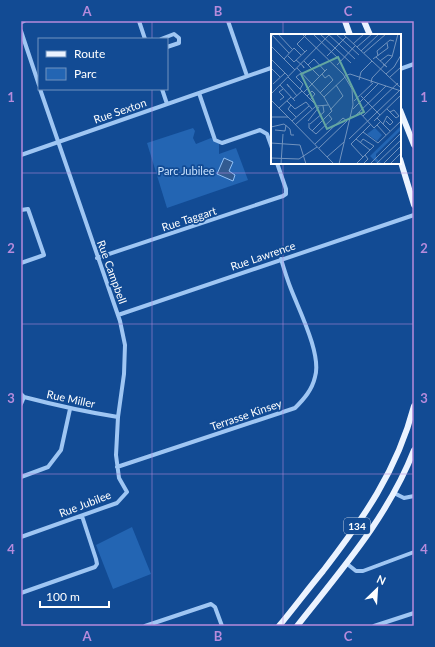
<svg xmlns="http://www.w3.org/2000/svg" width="435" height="647" font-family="Lato,sans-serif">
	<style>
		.green { fill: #2365b3 }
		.water { fill: #325b91; stroke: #91c1f6 }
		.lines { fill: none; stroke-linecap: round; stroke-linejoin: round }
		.minor { stroke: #9fc6f3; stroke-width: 4 }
		.primary { stroke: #ebf3ff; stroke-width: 6 }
		.grid { fill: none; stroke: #b68bdc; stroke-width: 1; stroke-opacity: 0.55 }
		.labels { text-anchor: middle; stroke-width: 3.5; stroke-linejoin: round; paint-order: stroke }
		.shield { fill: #124b94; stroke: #b8c9df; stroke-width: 1 }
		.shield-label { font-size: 10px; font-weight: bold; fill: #fff }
		.street-label { font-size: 11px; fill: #fff; stroke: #124b94 }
		.park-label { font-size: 11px; fill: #c7e0fd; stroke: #124b94 }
		.inset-road { fill: none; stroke: #7193bf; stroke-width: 1 }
		.view { fill: #63a6a1; fill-opacity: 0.15; stroke: #63a6a1; stroke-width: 2 }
		.inset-edge { fill: none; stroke: #fff; stroke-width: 2 }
		.neatline { fill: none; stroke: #b68bdc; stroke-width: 1.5 }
		.grid-label { font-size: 13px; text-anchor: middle; font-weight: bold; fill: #b68bdc }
	</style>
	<rect width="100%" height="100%" fill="#124b94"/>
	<!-- green -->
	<path class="green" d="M193,128L195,131L193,138L196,144L211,138L219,142V154L236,148L248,180L167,208L147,143Z
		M132,527L151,574L113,589L96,545Z"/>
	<!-- water -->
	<path class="water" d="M224,158L233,162L229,171L235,175L233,181L217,174Z"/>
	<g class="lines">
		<!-- minor -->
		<path class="minor" d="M139,21L145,39
			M228,21L247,76
			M21,22L24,21
			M21,31L39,85
			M161,39L174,34L179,38V43L167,47
			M400,69L414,64
			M162,89L167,104
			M199,93L215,140L222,143L260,130L267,134L272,148
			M21,155L271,68
			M21,210L28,209L44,255L21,263
			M97,258L283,196L286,194V189L277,163
			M118,315L414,215
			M21,394L24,397C55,405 86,412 118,417
			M21,404L24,397
			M117,467L295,408C304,399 312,390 315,377C322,355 299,310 291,289C287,279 284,269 281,259
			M21,477L48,467L61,450L70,409
			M394,493L404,498L414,496
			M21,537L117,503L127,492L119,478L116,455L118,417L124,374L125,345L120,321L40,89
			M346,563L356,571H363L414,552
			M21,593L95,567L97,564L96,559L82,516
			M145,626L211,604L215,607L222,626
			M374,626L414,613"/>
		<!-- primary -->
		<path class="primary" d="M345,21L350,35
			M364,21L370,35
			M400,110L414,145
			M400,159L414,205
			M279,626C294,608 308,589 323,571C363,519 397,471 414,406
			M297,626C341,570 388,517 414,450"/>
	</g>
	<!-- grid -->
	<path class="grid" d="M152,21V39M283,21V35M152,89V626M283,163V626M21,173H414M21,324H414M21,474H414"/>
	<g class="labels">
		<!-- shield labels -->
		<rect class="shield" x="344" y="518" width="26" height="16" rx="3"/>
		<g class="shield-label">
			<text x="357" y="530">134</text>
		</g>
		<!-- street labels -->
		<g class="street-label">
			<text transform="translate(120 111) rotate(-19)" y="4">Rue Sexton</text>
			<text transform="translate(189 219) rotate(-18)" y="4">Rue Taggart</text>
			<text transform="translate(263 256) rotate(-19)" y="4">Rue Lawrence</text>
			<text transform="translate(112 272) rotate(70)" y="4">Rue Campbell</text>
			<text transform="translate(71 399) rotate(12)" y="4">Rue Miller</text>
			<text transform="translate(246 415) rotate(-19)" y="4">Terrasse Kinsey</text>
			<text transform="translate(85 504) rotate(-21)" y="4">Rue Jubilee</text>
		</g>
		<!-- park labels -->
		<g class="park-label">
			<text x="186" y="175">Parc Jubilee</text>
		</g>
	</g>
	<!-- overview -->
	<g transform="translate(271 34)">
		<rect width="130" height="130" fill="#124b94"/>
		<path d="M130,92V96L105,120V124L111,130H107L99,122ZM104,94L111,101L106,107L96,100Z" fill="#2365b3"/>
		<path class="inset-road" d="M0,0L18,19M7,0L21,15M31,0L72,40L81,55L82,71L68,130M42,0L70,27M49,0L80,29M57,0L84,25M65,0L88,21M72,0L130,54M82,10L93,0M0,12L24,36M86,13L101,0M90,17L108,0M34,18L26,10L36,0M93,19L115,0M17,22L23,28L36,16M56,22L75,3M107,22L106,17L119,6L123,7M105,23L116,33L112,30M0,25L17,42M13,25L23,14L30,21M102,25L117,14L116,9M25,26L32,32L33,34L32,32M33,27L49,43M109,27L117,21L121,22M37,31L43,25L54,37M66,31L84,12M0,34L9,43M26,34L53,63L61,77L41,97M115,40L123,33L130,21M74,42L79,40L130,57M17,43L46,72L57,71M119,43L130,33M88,46L90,38L101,27M100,49L101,44L121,23L127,0M2,50L14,39M9,51L24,67M18,53L16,50L26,62M29,55L32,50L25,43L30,39M32,59L56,35M49,59L62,46L58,41L54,44L51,40M0,60L59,0M36,62L41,57L44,60L39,66M90,62L109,81M53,63L74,43M22,65L31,57M0,66L17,83M9,66L13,63L8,58L12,55M16,67L24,75L35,68L41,75M83,67L102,49M20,71L17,75L25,83M8,74L20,63M82,75L107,50M116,75L125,84L128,82L123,76L119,78M59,76L72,62L65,51M88,78L103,94L109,88M92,82L127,49M0,83H17M17,83L63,130M79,83H83L115,52M106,84L119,97M21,87L38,72M37,87L48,73M103,87L130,61M38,89V94L45,100L61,85L58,81M39,90L53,78L52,72M112,90L116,82L122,88L119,91L115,87M24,91L45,72M106,91L115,101M0,93L13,90L19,95L20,101H23M4,96L14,97L15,91M92,98L107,109L130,87M78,105L128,57M85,105L99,116M0,109L29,111L35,130M44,110L72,84L76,87L48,114M56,123L73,108M92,123L80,110L100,90M0,124L28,125L46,113M10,130L12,100M85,130L103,112L92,105L89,109M92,130L97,125L94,121M99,130L130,99M105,130L130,106M112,130L130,112M119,130L130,119"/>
		<path class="view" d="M67,23L93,78L56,95L30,40Z"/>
		<rect width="130" height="130" class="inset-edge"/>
	</g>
	<!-- border -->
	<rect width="435" height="647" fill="none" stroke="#124b94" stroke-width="44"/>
	<!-- legend -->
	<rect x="38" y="38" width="130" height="52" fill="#124b94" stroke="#7193bf"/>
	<rect x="46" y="51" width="20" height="6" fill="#ebf3ff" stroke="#7193bf"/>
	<text x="74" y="58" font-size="12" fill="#ffffff">Route</text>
	<rect x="46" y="68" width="20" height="12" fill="#2365b3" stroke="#7193bf"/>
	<text x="74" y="78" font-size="12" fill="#ffffff">Parc</text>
	<!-- north arrow -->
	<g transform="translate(377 589) rotate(25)" stroke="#124b94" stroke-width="3" paint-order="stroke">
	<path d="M0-3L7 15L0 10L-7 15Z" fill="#ffffff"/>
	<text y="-6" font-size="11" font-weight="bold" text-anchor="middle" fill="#ffffff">N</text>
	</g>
	<!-- scale -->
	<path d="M40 601v6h69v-6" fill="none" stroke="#ffffff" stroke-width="2"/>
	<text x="46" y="601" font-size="12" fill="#ffffff" stroke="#124b94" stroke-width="3" paint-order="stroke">100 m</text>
	<rect x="22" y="22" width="391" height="603" class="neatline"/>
	<g class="grid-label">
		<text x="87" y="16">A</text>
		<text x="218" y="16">B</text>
		<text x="348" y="16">C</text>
		<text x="11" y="102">1</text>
		<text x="424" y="102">1</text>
		<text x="11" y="253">2</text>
		<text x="424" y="253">2</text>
		<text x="11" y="403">3</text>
		<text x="424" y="403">3</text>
		<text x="11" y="554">4</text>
		<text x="424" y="554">4</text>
		<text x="87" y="641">A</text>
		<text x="218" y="641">B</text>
		<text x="348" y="641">C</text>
	</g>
</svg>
